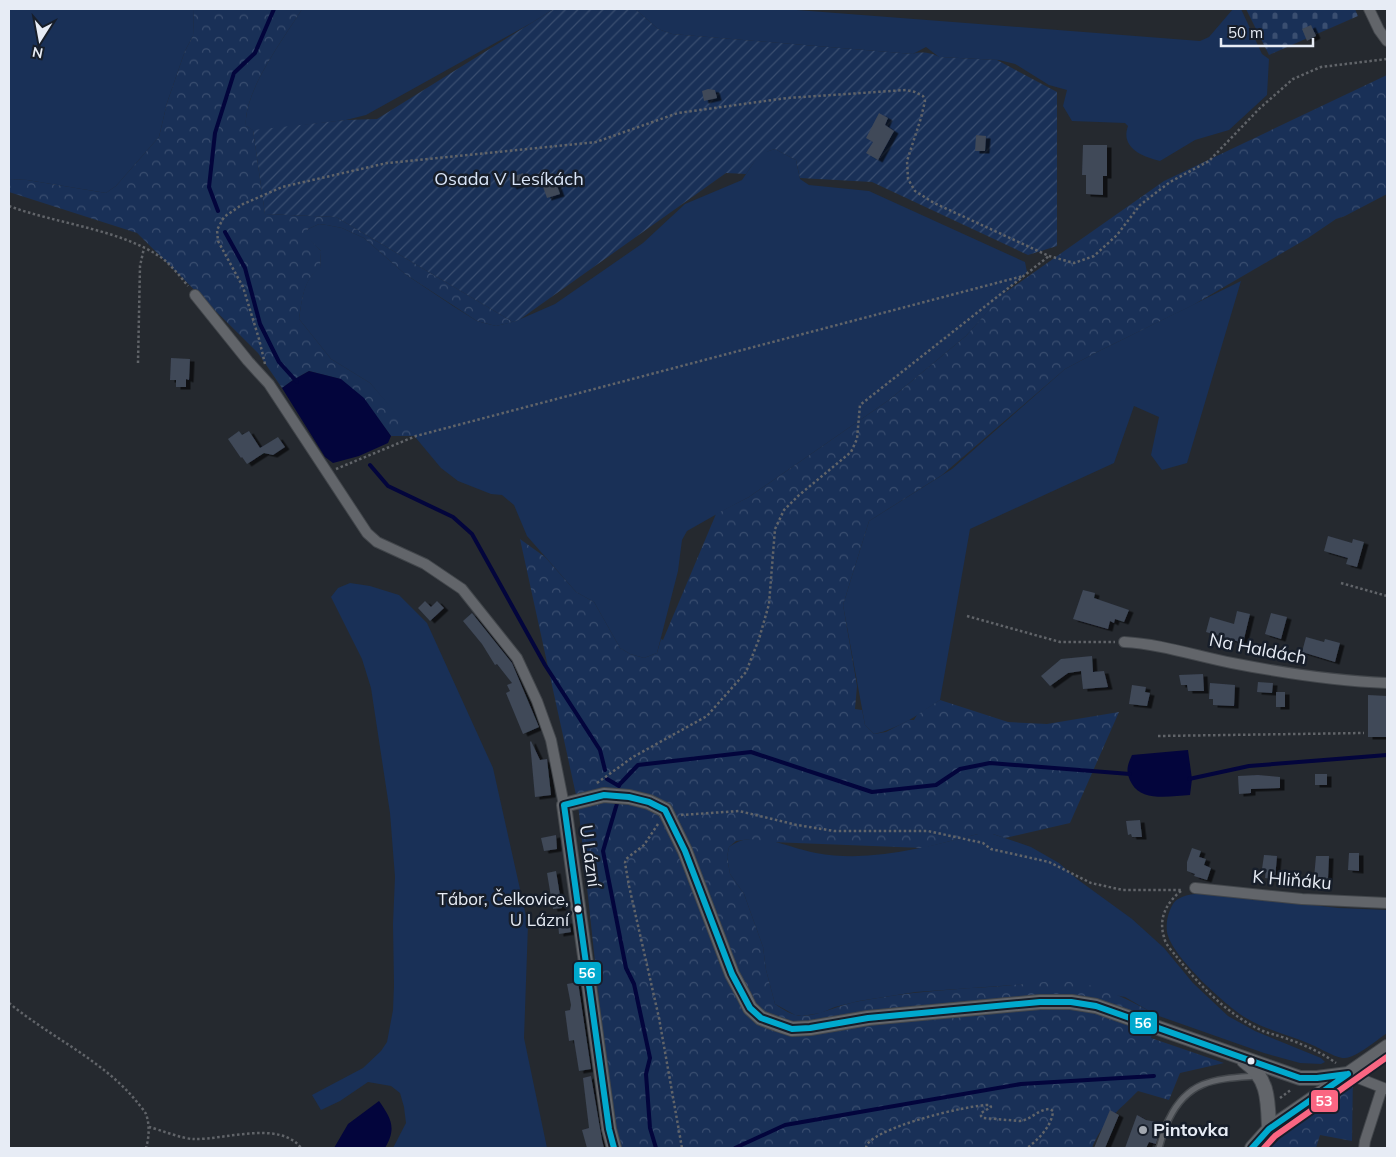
<svg xmlns="http://www.w3.org/2000/svg" width="1396" height="1157" font-family="Mulish,sans-serif">
	<style>
		.grass { fill: #193057 }
		.forest { fill: url(#forest-crowns) }
		.cemetery { fill: url(#cemetery-stones) }
		.garden { fill: url(#garden-furrows) }
		.water { fill: #03053c }
		.lines { fill: none; stroke-linecap: round; stroke-linejoin: round }
		.stream { stroke: #03053c; stroke-width: 4 }
		.building { fill: #3f4858; filter: url(#shadow) }
		.lane-casing { stroke: #42464b; stroke-width: 8 }
		.street-casing { stroke: #42464b; stroke-width: 12 }
		.secondary-casing { stroke: #42464b; stroke-width: 16 }
		.path { stroke: #616469; stroke-width: 2.5; stroke-dasharray: 2.5 2.5; stroke-linecap: butt }
		.lane { stroke: #62656a; stroke-width: 5 }
		.street { stroke: #62656a; stroke-width: 10 }
		.secondary { stroke: #62656a; stroke-width: 14 }
		.bus-1-casing { stroke: #171e2a; stroke-width: 10 }
		.bus-2-casing { stroke: #171e2a; stroke-width: 10 }
		.bus-1 { stroke: #00a9ce; stroke-width: 6 }
		.bus-2 { stroke: #fa6682; stroke-width: 6 }
		.bus-dot { fill: #e7ecf5; stroke: #171e2a; stroke-width: 2 }
		.poi-dot { fill: #a3a8b0; stroke: #171e2a; stroke-width: 2 }
		.labels { text-anchor: middle; stroke-width: 5; stroke-linejoin: round; paint-order: stroke }
		.bus-label { font-size: 17px; fill: #e7ecf5; stroke: #171e2a; text-anchor: end }
		.park-label { font-size: 18px; fill: #d9e5f8; stroke: #171e2a }
		.street-label { font-size: 18px; fill: #e7ecf5; stroke: #171e2a }
		.poi-label { font-size: 18px; font-weight: bold; fill: #e7ecf5; stroke: #171e2a; text-anchor: start }
		.line-badge { stroke: #171e2a; stroke-width: 2 }
		.badge-label { font-size: 14px; text-anchor: middle; font-weight: bold; fill: #fff }
	</style>
	<defs>
		<pattern id="forest-crowns" width="20" height="18" patternUnits="userSpaceOnUse" patternTransform="scale(1.25)"><rect width="20" height="18" fill="#193057"/><path d="M2 6a3 3 0 1 1 6 0M12 15a3 3 0 1 1 6 0" fill="none" stroke="#3a4e70"/></pattern>
		<pattern id="cemetery-stones" width="16" height="16" patternUnits="userSpaceOnUse" patternTransform="scale(1.25)"><rect width="16" height="16" fill="#193057"/><path d="M2 7V4a2 2 0 0 1 4 0v3zM10 15v-3a2 2 0 0 1 4 0v3z" fill="#3a4e70"/></pattern>
		<pattern id="garden-furrows" width="10" height="10" patternUnits="userSpaceOnUse" patternTransform="scale(1.25)"><rect width="10" height="10" fill="#193057"/><path d="M-1 1l2-2M0 10L10 0M9 11l2-2" fill="none" stroke="#3a4e70"/></pattern>
		<filter id="shadow"><feDropShadow dx="4.5" dy="2.5" stdDeviation="0" flood-color="#0009"/></filter>
	</defs>
	<rect width="100%" height="100%" fill="#25292f"/>
	<!-- grass -->
	<path class="grass" d="M9,9H194L193,36L185,51L167,103L159,137L116,186L106,193L27,180L9,179Z
		M302,9H554L533,22L366,115L346,120L254,131L246,126C243,92 284,38 302,9Z
		M635,9H784L1200,41L1209,37L1233,9H1241L1262,54L1269,59L1267,95L1229,130L1195,140L1160,161C1143,157 1120,148 1128,126L1125,123L1072,121L1063,106L1067,90L1049,85L1015,64L999,60L939,57L926,47L913,54L672,34L658,29Z
		M775,149L796,160L800,179L809,185L869,191L1025,262L1027,272L1022,278L1009,288L966,336L889,400L749,497L717,514L687,531L682,540L678,571L657,653L644,658L630,654L620,648L594,602L576,592L527,536L514,505L502,495L491,494L458,481L441,468L370,383L331,359L299,319C302,301 303,278 320,268L321,251L305,235L308,229L319,224L327,225L342,228L364,238L405,274L453,306L477,321L496,326L516,321L555,304L643,243L685,204L742,180L758,156L765,152Z
		M1241,281L1187,463L1162,470L1151,455L1159,417L1134,406L1114,463L970,529L940,700C920,714 898,729 874,734L865,725L843,605L869,521L952,469L1065,369L1097,352Z
		M350,583L370,586L399,595L427,623L493,768L528,925L524,1038L547,1148H393L406,1123L404,1107L400,1093L391,1086L368,1082L340,1101L321,1110L312,1095L363,1068L381,1051L387,1042L393,1010L394,985L393,924L395,877L390,813L371,688L362,659L331,597L338,588Z
		M978,834H993L1031,847L1059,863L1077,879L1132,919L1164,948L1193,983L1228,1016L1255,1031L1321,1058L1325,1062L1321,1064L1300,1063L1264,1053L1156,1015L1125,997L1044,983L916,992L859,1001L835,1007L821,1013L802,1016L795,1015L775,1004L766,970L763,947L744,894L730,874L727,857L729,847C735,843 742,839 750,839C769,837 797,850 816,853C871,863 926,847 978,834Z
		M1220,894L1338,908L1387,910V1033C1377,1040 1357,1057 1345,1058C1337,1059 1318,1047 1310,1044C1289,1035 1266,1030 1246,1018C1226,1006 1171,956 1167,932C1166,925 1167,917 1170,910C1173,903 1175,900 1182,897C1192,892 1209,895 1220,894Z"/>
	<!-- forest -->
	<path class="forest" d="M194,9H302C284,38 243,92 246,126L253,130L265,214L336,217L513,322L496,326L477,321L405,274L364,238L342,228L327,225L319,224L308,229L306,235L321,251L320,269C303,278 302,302 299,319L331,359L370,383L416,436H391L364,399L340,379L309,371L293,380L282,388L258,353L137,233L9,192V179L27,180L106,193L116,186L159,137L167,103L185,51L193,36Z
		M1387,75V194L1345,216L1336,219L1308,238L1193,305L1097,352L1065,369L942,475L869,521L843,605L857,686L855,709L862,710L865,725L874,734L886,732L909,720H914L917,715L940,700L1008,722L1047,724L1119,712L1070,823L1005,838L993,834H978L923,848L771,842L750,839L736,841L729,847L727,857L730,874L744,894L763,947L766,970L775,1004C782,1009 793,1016 802,1016C822,1015 841,1004 860,1001C908,992 955,989 1003,986C1028,984 1055,979 1079,983C1107,988 1131,1001 1156,1015L1151,1038L1224,1063L1180,1073L1169,1100L1138,1091C1120,1109 1101,1124 1092,1148H620L613,1128L578,804L520,539L545,557L576,592L594,602L620,648L630,654L644,658L657,653L661,639L663,640L716,514L749,497L889,400L966,336L1003,294L1164,181Z
		M1353,1070L1352,1141L1320,1135L1316,1148H1270Z"/>
	<!-- cemetery -->
	<path class="cemetery" d="M1246,9H1355L1358,16L1269,55Z"/>
	<!-- garden -->
	<path class="garden" d="M554,9H635L658,29L672,34L913,54C920,51 933,53 939,57L997,60L1057,92V246L1028,255L872,182L800,178L796,160L775,149C757,154 756,160 746,174L726,173L519,320L513,322L336,217L265,214L253,130L346,120L377,119Z"/>
	<!-- water -->
	<path class="water" d="M309,371L341,379L364,398L391,436L388,443L359,456L333,463L325,457L282,388L293,380Z
		M1188,750L1192,779L1190,795C1171,796 1142,802 1132,784C1125,772 1127,766 1132,755Z
		M379,1101C391,1118 397,1128 385,1148H334L348,1124Z"/>
	<g class="lines">
		<!-- stream -->
		<path class="stream" d="M218,211L209,187L215,133L234,73L255,53L274,9
			M225,232L245,268L260,324L279,362L297,382
			M370,465L388,486L453,517L472,534L545,665L600,750L605,770
			M607,779L619,786
			M1189,779L1249,766L1387,755
			M619,785L638,765L751,752L872,792L936,785L960,769L990,763L1130,774
			M618,800L603,851L626,968L634,984L650,1058L646,1074L650,1128L656,1148
			M735,1148L785,1125L1021,1084L1154,1076"/>
	</g>
	<!-- building -->
	<path class="building" d="M1311,25L1316,36L1307,41L1302,29Z
		M708,89L715,90L717,98L704,101L702,91Z
		M879,113L888,118L885,125L894,131L878,160L866,153L873,142L866,138Z
		M976,135L986,136L985,151H975Z
		M1083,145H1107V176H1103V195L1086,194V175H1082Z
		M523,173L526,183L512,187L509,178Z
		M555,180L560,194L547,198L542,184Z
		M171,358L190,359L189,380L186,379V387H176V380H170Z
		M239,431L242,435L249,431L260,448L278,437L285,447L273,455L264,453L247,464L242,457L241,458L228,439Z
		M1328,536L1352,543L1353,539L1364,542L1357,567L1346,564L1348,558L1324,551Z
		M1083,590L1095,593L1094,598L1129,610L1124,622L1115,619L1114,623L1110,621L1108,629L1073,619Z
		M425,601L431,607L437,601L444,608L430,621L418,608Z
		M1237,611L1250,614L1243,643L1206,632L1210,617L1234,624Z
		M472,613L512,663L539,727L523,734L506,693L510,691L507,685L512,683L497,664L495,665L482,644L463,621Z
		M1271,613L1287,617L1281,639L1265,634Z
		M1306,637L1324,642L1325,639L1340,643L1335,662L1302,652Z
		M1092,656L1093,672L1104,671L1108,687L1083,689L1081,671L1068,673L1050,686L1041,676L1061,659Z
		M1203,674L1204,691H1188L1187,685H1181L1179,675Z
		M1258,682L1273,683L1272,693L1257,692Z
		M1210,683L1235,685L1234,706L1213,705V699H1209Z
		M1132,685L1146,687L1145,692L1150,693L1147,706L1129,704Z
		M1276,692H1285V707H1276Z
		M1368,695L1387,696V737H1368Z
		M531,741L540,760L547,759L551,795L535,797L530,742Z
		M1315,774H1327V785H1315Z
		M1258,775L1280,777V788L1251,789V793L1239,794L1238,776Z
		M1140,820L1142,837H1132L1131,834L1128,835L1126,821Z
		M556,835L557,849L544,851L541,838Z
		M1192,848L1201,851L1199,857L1206,859L1204,865L1211,868L1207,880L1194,876L1195,874L1187,871V862Z
		M1349,853H1359V871L1348,870Z
		M1264,855L1277,856L1275,879L1265,878L1266,870L1262,869Z
		M1316,856H1329L1328,879L1314,878Z
		M556,871L562,908L553,909L547,873Z
		M569,921L571,932L559,934L558,922Z
		M578,982L591,1069L579,1071L574,1040L569,1041L565,1011L570,1010L571,1005L567,984Z
		M591,1076L602,1140L604,1148H587L582,1130L589,1128L583,1078Z
		M1110,1110L1119,1115L1105,1148H1094Z
		M1137,1115L1146,1120L1156,1122L1154,1127L1160,1129L1156,1144L1149,1142L1146,1148H1125Z"/>
	<g class="lines">
		<!-- lane casing -->
		<g class="lane-casing">
			<path id="lane" d="M1159,1148C1162,1139 1164,1128 1169,1119C1189,1078 1218,1079 1258,1076"/>
		</g>
		<!-- street casing -->
		<g class="street-casing">
			<path id="street" d="M1369,9L1379,30L1387,41
				M195,295L248,361L269,384L367,533L377,542L425,564L462,589L517,658L537,701L551,740L564,805
				M1124,642C1161,644 1196,656 1232,663C1283,673 1336,681 1387,683
				M1195,888L1302,899L1387,903
				M1348,1074L1386,1089
				M1364,1148L1365,1141L1382,1088"/>
		</g>
		<!-- secondary casing -->
		<g class="secondary-casing">
			<path id="secondary" d="M1244,1061C1269,1078 1268,1101 1269,1129
				M614,1148L609,1129L564,805L604,795L629,797L649,802L665,810L685,851L732,974L744,996L750,1008L761,1018L777,1024L792,1029L810,1028L868,1018L1040,1002H1071L1096,1006L1300,1078H1317L1348,1074
				M1252,1148L1269,1129L1387,1047"/>
		</g>
		<!-- path -->
		<path class="path" d="M9,206C57,224 120,229 162,258C172,266 180,276 188,286
			M138,363L140,266L144,248
			M265,364L259,339L243,287L218,241L217,230L224,217L243,204L282,187L387,163L596,142L678,113L787,98L906,90L915,92L923,96L925,101L921,118L907,161L908,179L915,191L934,203L1049,256L1074,263L1094,256L1117,235L1140,205L1170,182L1209,161L1260,108L1293,79L1321,67L1387,59
			M336,469L416,436L1023,276
			M1341,583L1387,596
			M967,616L1060,642H1115
			M1158,736L1364,733
			M597,783L633,757L707,716L746,672L759,639L769,604L775,529L784,510L798,496L851,452L857,439L860,405L1049,256
			M681,815L739,811L797,825L834,831H928L983,843L991,849L1049,862L1091,883L1123,890H1182
			M658,824L644,845L626,859L625,863L629,886L659,1018L682,1148
			M1181,891C1167,902 1158,918 1164,937C1165,944 1172,951 1176,956C1199,985 1229,1016 1263,1031C1270,1034 1277,1035 1285,1038C1302,1044 1321,1052 1336,1063
			M9,1003C50,1037 103,1060 137,1102C140,1106 144,1110 146,1114C150,1125 149,1138 146,1148
			M1280,1098L1292,1089
			M149,1127C161,1130 182,1139 194,1139C224,1140 280,1120 301,1148
			M866,1148C867,1129 970,1104 990,1105L991,1107L981,1113V1116L983,1118L1020,1121C1031,1120 1038,1109 1050,1109L1053,1111C1052,1126 1038,1140 1027,1148"/>
		<!-- lane -->
		<use href="#lane" class="lane"/>
		<!-- street -->
		<use href="#street" class="street"/>
		<!-- secondary -->
		<use href="#secondary" class="secondary"/>
		<!-- bus-1 casing -->
		<g class="bus-1-casing">
			<path id="bus-1" d="M614,1148L609,1129L564,805L604,795L629,797L649,802L665,810L685,851L732,974L750,1008L761,1018L792,1029L810,1028L868,1018L1040,1002H1071L1096,1006L1300,1078H1317L1348,1074
				M1252,1148L1269,1129L1348,1074"/>
		</g>
		<!-- bus-2 casing -->
		<g class="bus-2-casing">
			<path id="bus-2" d="M1264,1148L1275,1136L1387,1057"/>
		</g>
		<!-- bus-1 -->
		<use href="#bus-1" class="bus-1"/>
		<!-- bus-2 -->
		<use href="#bus-2" class="bus-2"/>
	</g>
	<!-- markers -->
	<g class="bus-dot">
		<circle cx="578" cy="909" r="4.5"/>
		<circle cx="1251" cy="1061" r="4.5"/>
	</g>
	<circle class="poi-dot" cx="1143" cy="1130" r="5"/>
	<g class="labels">
		<!-- bus labels -->
		<g class="bus-label">
			<text x="569" y="905">Tábor, Čelkovice,<tspan x="569" dy="21">U Lázní</tspan></text>
		</g>
		<!-- park labels -->
		<g class="park-label">
			<text x="509" y="185">Osada V Lesíkách</text>
		</g>
		<!-- street labels -->
		<g class="street-label">
			<text transform="translate(1258 649) rotate(11)" y="6">Na Haldách</text>
			<text transform="translate(590 856) rotate(82)" y="6">U Lázní</text>
			<text transform="translate(1292 880) rotate(5)" y="6">K Hliňáku</text>
		</g>
		<!-- poi labels -->
		<g class="poi-label">
			<text x="1153" y="1136">Pintovka</text>
		</g>
	</g>
	<g class="line-badge">
		<rect x="573" y="961" width="29" height="24" rx="5" fill="#00a9ce"/>
		<rect x="1129" y="1011" width="29" height="24" rx="5" fill="#00a9ce"/>
		<rect x="1310" y="1089" width="29" height="24" rx="5" fill="#fa6682"/>
	</g>
	<g class="badge-label">
		<text x="587" y="978">56</text>
		<text x="1143" y="1028">56</text>
		<text x="1324" y="1106">53</text>
	</g>
	<!-- border -->
	<rect width="1396" height="1157" fill="none" stroke="#e7ecf5" stroke-width="20"/>
	<!-- north arrow -->
	<g transform="translate(40 40) rotate(191)" stroke="#171e2a" stroke-width="4" paint-order="stroke">
	<path d="M0-4L9 19L0 12L-9 19Z" fill="#e7ecf5"/>
	<text y="-8" font-size="14" font-weight="bold" text-anchor="middle" fill="#e7ecf5">N</text>
	</g>
	<!-- scale -->
	<path d="M1221 38v8h92v-8" fill="none" stroke="#e7ecf5" stroke-width="2.5"/>
	<text x="1228" y="38" font-size="15" fill="#e7ecf5" stroke="#171e2a" stroke-width="4" paint-order="stroke">50 m</text>
</svg>
